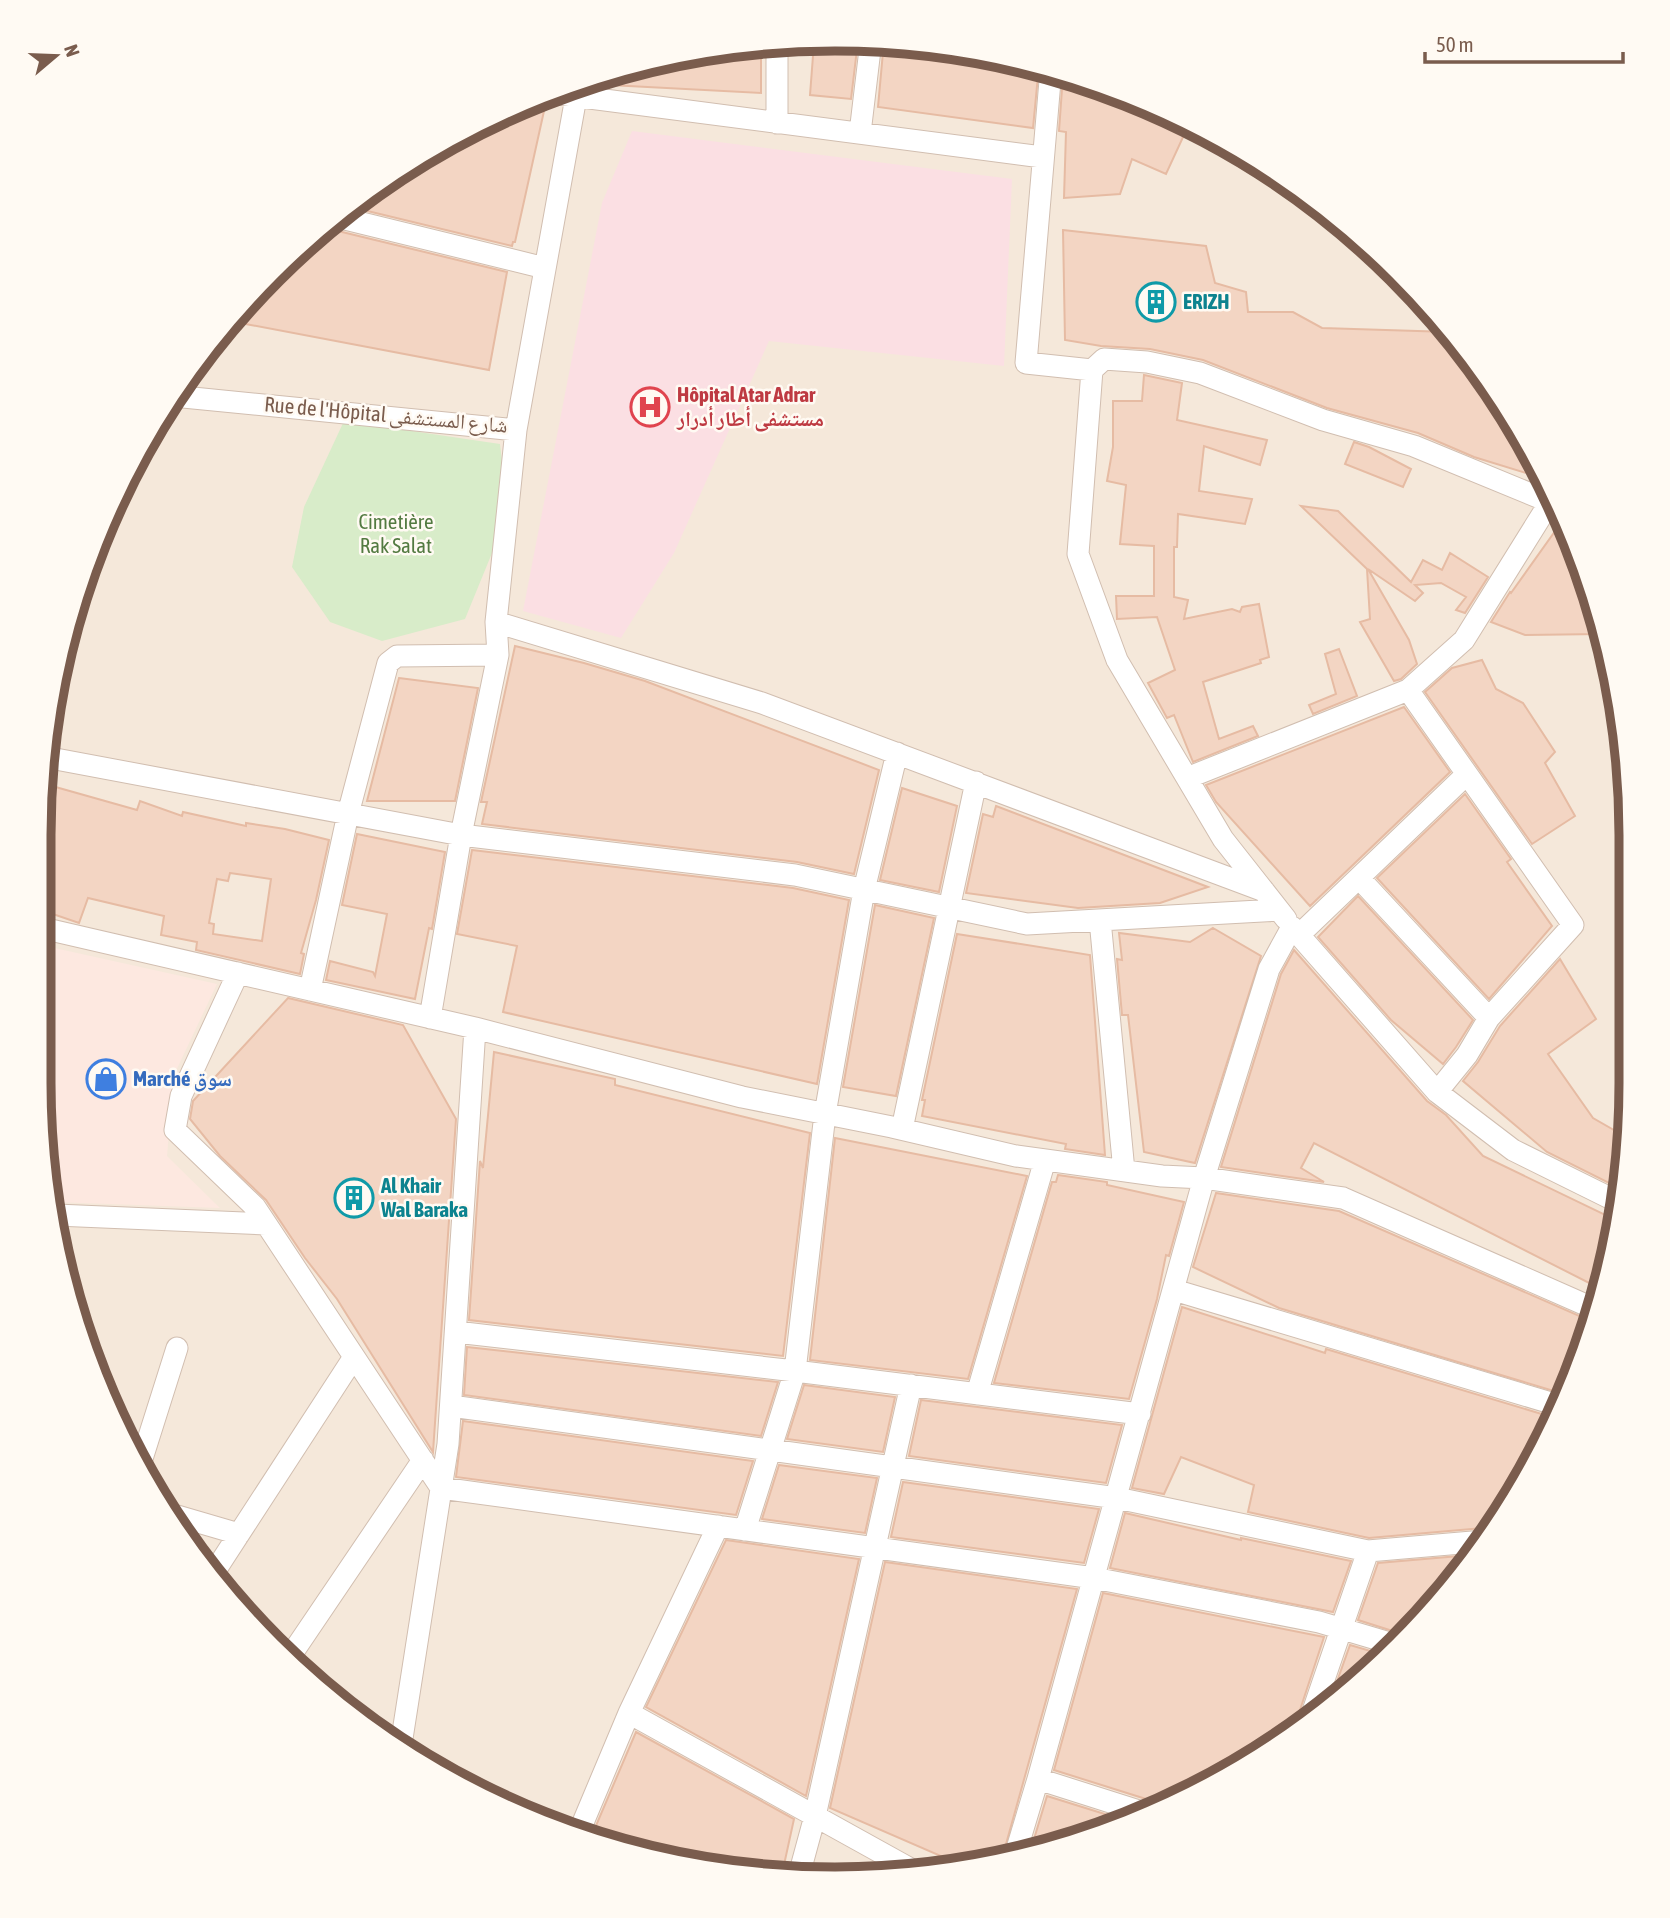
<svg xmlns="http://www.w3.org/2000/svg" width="1670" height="1918" font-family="'Asap Condensed','Noto Naskh Arabic',sans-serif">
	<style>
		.residential { fill: #f5e8da }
		.commercial { fill: #fde8e0 }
		.medical { fill: #fbdfe3 }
		.green { fill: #d8ecc9 }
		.building { fill: #f3d5c3; stroke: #e6bba3; stroke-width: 2; fill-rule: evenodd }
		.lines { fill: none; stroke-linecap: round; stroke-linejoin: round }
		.street-casing { stroke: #d1beb0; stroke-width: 23 }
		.street { stroke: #fff; stroke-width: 21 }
		.labels { text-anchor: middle; stroke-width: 5; stroke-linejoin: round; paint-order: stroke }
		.culture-label { font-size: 21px; font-weight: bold; fill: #0d838f; stroke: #fffaf3; text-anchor: start }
		.health-label { font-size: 21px; font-weight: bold; fill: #be3a42; stroke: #fffaf3; text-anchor: start }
		.street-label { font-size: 21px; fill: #7a5c4d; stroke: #fffaf3 }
		.park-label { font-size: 21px; fill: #537a41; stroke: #fffaf3 }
		.shop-label { font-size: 21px; font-weight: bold; fill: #366cbe; stroke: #fffaf3; text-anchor: start }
		.rim { fill: none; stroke: #7a5c4d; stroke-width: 9 }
	</style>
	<rect width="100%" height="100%" fill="#fdf6ec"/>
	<!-- residential -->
	<path class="residential" d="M887,40L1042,66L1188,121L1320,203L1434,310L1525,437L1589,579L1630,783L1631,1083L1616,1238L1571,1387L1497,1526L1360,1682L1234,1773L1091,1837L887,1878L731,1873L530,1819L350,1715L236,1608L121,1436L66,1289L39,1083L45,731L81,579L145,437L203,350L310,236L437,145L579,81L731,45Z"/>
	<!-- commercial -->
	<path class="commercial" d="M41,945L217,984L174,1075L167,1156L220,1208L54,1202L39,1083Z"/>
	<!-- medical -->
	<path class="medical" d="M632,131L1012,179L1004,366L769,341L674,553L621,638L523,611L602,203Z"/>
	<!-- green -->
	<path class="green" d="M344,421L500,444L508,514L465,619L382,641L330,622L292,567L304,507Z"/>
	<!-- building -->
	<path class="building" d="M890,41L1039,65L1033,128L878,107L883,52L888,53Z
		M814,43L857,49L851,99L810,95Z
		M761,44V93L591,84V78L731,45Z
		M1096,86L1190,122L1166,174L1132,159L1120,194L1064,198L1066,132L1059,131L1062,89L1088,92Z
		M521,107L544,111L515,242H513L512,246L351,207L437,145Z
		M326,224L334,230L507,272L489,370L230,321L310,236Z
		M1063,230L1206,246L1215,283L1246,292L1248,312H1293L1322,328L1449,332L1470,373L1487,385L1525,437L1541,473L1536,476L1474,457L1418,433L1327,408L1203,360L1150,349L1101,346L1065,340Z
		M1144,375L1182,383L1177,420L1267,440L1260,465L1204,446L1199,491L1252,499L1245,524L1178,514L1177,547H1174V597L1188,600L1184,619L1232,609L1240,612L1242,607L1259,604L1269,657L1260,660L1261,663L1203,682L1219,739L1253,726L1258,736L1193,762L1174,715L1167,718L1148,683L1175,670L1157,617L1117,619L1116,596H1154V546L1120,544L1126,485L1107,481L1113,447V401H1142Z
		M1354,442L1369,447L1411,469L1403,487L1345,464Z
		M1301,506L1338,511L1411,582L1423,560L1442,570L1450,553L1488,577L1465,613L1456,610L1466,597L1441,583L1415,585L1423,593L1415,601L1368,569L1409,640L1417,664L1401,679L1394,681L1360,622L1370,619L1367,569Z
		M1563,520L1589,579L1600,634L1525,635L1491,622L1510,592L1511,593Z
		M515,646L584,663L645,681L879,770L854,874L797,862L482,824L487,802H481Z
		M1339,649L1357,696L1313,714L1309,705L1336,694L1325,654Z
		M1482,660L1496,689L1523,703L1555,752L1545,763L1575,816L1532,844L1425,692L1452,668Z
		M399,678L478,688L455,801H367Z
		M1404,707L1450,772L1310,906L1216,802L1206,785Z
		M52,786L137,810L140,801L182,816L183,812L246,826V823L285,829L329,840L316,900L301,953L304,954L300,974L196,950L197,942L161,935L164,916L88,898L79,923L50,913H42L44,816ZM230,873L271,879L262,941L213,934L214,924L209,923L217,879L228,881Z
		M902,788L957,806L939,892L880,880Z
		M1465,794L1511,859L1507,862L1552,926L1489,999L1377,878Z
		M996,806L1208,887L1160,903L1078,908L966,893L983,814L993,817Z
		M357,834L445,852L432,929L429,928L415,999L326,980L330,961L373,972L375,976L387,914L342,905Z
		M472,850L793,888L849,900L817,1084L503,1012L517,946L457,934Z
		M1358,896L1473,1020L1456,1047L1443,1064L1391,1020L1318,937Z
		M875,905L934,918L896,1096L843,1087Z
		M1213,928L1261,956L1195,1163L1144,1152L1128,1015H1122L1117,959L1122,960L1119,933L1190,942Z
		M957,934L1090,955L1105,1155L1065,1149L1066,1144L922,1116L925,1100H922Z
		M1294,950L1427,1101L1446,1115L1483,1156L1618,1221L1616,1238L1601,1289L1314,1143L1301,1168L1324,1182L1221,1167L1281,974Z
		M1560,959L1596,1019L1548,1054L1593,1118L1626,1137L1621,1189L1547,1152L1463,1081L1478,1062L1500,1026Z
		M288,998L403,1025L456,1119L433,1452L337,1299L305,1258L266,1200L220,1156L190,1119L193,1101Z
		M494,1052L615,1079V1085L810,1133L783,1356L469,1320L480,1161L483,1168Z
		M835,1138L1027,1176L968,1379L810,1360Z
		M1058,1175L1107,1182V1185L1184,1202L1169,1256L1166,1255L1157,1299L1129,1399L994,1383L1052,1182H1056Z
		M1216,1193L1339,1211L1591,1321L1567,1395L1279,1308L1193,1267Z
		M1182,1307L1325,1353L1326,1349L1555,1418L1492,1531L1483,1528L1369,1538L1248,1512L1254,1485L1181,1457L1164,1494L1132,1488Z
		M467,1347L778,1382L761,1436L464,1395Z
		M804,1385L895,1397L883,1452L787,1439Z
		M921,1400L1122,1425L1106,1483L909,1456Z
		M463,1421L753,1461L736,1515L456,1477Z
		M779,1465L877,1478L865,1533L762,1519Z
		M903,1482L1099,1509L1084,1563L891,1537Z
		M1125,1513L1241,1540V1538L1351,1561L1333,1612L1110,1568Z
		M726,1540L859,1559L806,1796L646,1707Z
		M1471,1555L1402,1634L1358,1620L1378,1563Z
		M885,1562L1077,1589L1003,1855L959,1864L830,1808Z
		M1103,1593L1324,1637L1299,1713L1300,1725L1234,1773L1157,1808L1149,1800L1054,1770Z
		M1350,1645L1384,1655L1360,1682L1329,1704Z
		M636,1732L794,1819L782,1874L731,1873L592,1835Z
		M1047,1796L1127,1821L1091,1837L1031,1849Z"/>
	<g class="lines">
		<!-- street casing -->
		<g class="street-casing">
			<path id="street" d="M777,44V123
				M1051,69L1026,363L1092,370L1078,554L1117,660L1223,839L1286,919
				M551,93L1042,157
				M860,133L871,41
				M337,217L545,268
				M1092,370L1104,359L1147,362L1200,373L1323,420L1414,446L1550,502
				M173,396L516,430
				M496,622L762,703L1264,891
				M1408,690L1573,925L1489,1018L1467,1055L1437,1092
				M45,757L461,835L795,875L1027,924L1279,910
				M1187,778L1408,690L1464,640L1550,502L1546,485
				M1359,878L1489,1018
				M1100,920L1124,1171
				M42,928L475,1028L742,1097L892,1127L1016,1156L1162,1176L1204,1178L1343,1198L1595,1309
				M1299,935L1467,774
				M238,973L181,1096L175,1130L255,1207L441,1488L1094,1578L1319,1622L1393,1644
				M310,990L348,814L388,663L397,656L498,655
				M430,1018L461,835L498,655L496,622L516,430L576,97L575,83
				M902,1129L976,782
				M56,1215L266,1224
				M1174,1290L1561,1406
				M456,1332L795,1371L1140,1414
				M977,1394L1045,1160
				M451,1406L1117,1498L1368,1551L1484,1541
				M140,1465L177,1348
				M174,1515L239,1534
				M745,1530L795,1371L825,1114L864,890L897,753
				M213,1574L354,1357
				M289,1658L423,1460
				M629,1713L916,1872
				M1311,1717L1368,1551
				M401,1745L448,1444L475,1028
				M1038,1779L1145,1813
				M579,1832L629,1713L718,1526
				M1016,1852L1038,1779L1204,1178L1269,969L1292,927L1437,1092L1513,1150L1620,1203
				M799,1875L815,1816L911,1385"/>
		</g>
		<!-- street -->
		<use href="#street" class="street"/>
	</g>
	<!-- icons -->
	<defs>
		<g id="building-ring" transform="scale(2.0125)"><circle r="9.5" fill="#fffaf3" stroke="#0f9aa8" stroke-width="1.5"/><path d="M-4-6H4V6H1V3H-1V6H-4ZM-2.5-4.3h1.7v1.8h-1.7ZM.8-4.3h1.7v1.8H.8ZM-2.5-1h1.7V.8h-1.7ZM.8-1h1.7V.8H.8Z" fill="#0f9aa8"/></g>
		<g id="hospital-ring" transform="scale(2.0125)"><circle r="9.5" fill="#fffaf3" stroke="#e0444e" stroke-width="1.5"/><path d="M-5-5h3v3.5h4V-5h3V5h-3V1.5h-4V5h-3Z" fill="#e0444e"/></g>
		<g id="shop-ring" transform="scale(2.0125)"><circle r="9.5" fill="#fffaf3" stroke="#3f7fe0" stroke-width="1.5"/><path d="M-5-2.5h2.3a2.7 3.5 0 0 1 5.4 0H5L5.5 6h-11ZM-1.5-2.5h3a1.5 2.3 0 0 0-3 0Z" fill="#3f7fe0"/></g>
	</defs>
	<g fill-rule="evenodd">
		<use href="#building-ring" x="1156" y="302"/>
		<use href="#hospital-ring" x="650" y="407"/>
		<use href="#shop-ring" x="106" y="1079"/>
		<use href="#building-ring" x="354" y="1198"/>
	</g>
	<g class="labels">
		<!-- culture labels -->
		<g class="culture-label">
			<text x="1183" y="309">ERIZH</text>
			<text x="381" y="1193">Al Khair<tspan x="381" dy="24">Wal Baraka</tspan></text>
		</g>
		<!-- health labels -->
		<g class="health-label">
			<text x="677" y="402">Hôpital Atar Adrar<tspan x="677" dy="24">مستشفى أطار أدرار</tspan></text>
		</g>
		<!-- street labels -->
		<g class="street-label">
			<text transform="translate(386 415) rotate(5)" y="7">Rue de l'Hôpital شارع المستشفى</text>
		</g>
		<!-- park labels -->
		<g class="park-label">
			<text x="396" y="529">Cimetière<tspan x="396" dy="24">Rak Salat</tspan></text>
		</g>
		<!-- shop labels -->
		<g class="shop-label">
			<text x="133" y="1086">Marché سوق</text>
		</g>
	</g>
	<!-- crop -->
	<path d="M0 0H1670V1918H0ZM835 51H835A784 784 0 0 1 1619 835V1083A784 784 0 0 1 835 1867H835A784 784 0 0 1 51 1083V835A784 784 0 0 1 835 51Z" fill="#fffaf3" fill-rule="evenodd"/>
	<path class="rim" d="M835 51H835A784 784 0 0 1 1619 835V1083A784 784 0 0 1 835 1867H835A784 784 0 0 1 51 1083V835A784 784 0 0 1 835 51Z"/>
	<!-- north arrow -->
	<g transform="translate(56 56) rotate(71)" stroke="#fffaf3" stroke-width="5" paint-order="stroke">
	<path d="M0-5L12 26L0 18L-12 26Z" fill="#7a5c4d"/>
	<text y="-10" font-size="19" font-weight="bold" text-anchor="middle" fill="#7a5c4d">N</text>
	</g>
	<!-- scale -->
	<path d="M1425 52v10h198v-10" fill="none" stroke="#7a5c4d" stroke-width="3.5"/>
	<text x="1436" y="52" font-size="21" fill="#7a5c4d" stroke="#fffaf3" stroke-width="5" paint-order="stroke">50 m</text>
</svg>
